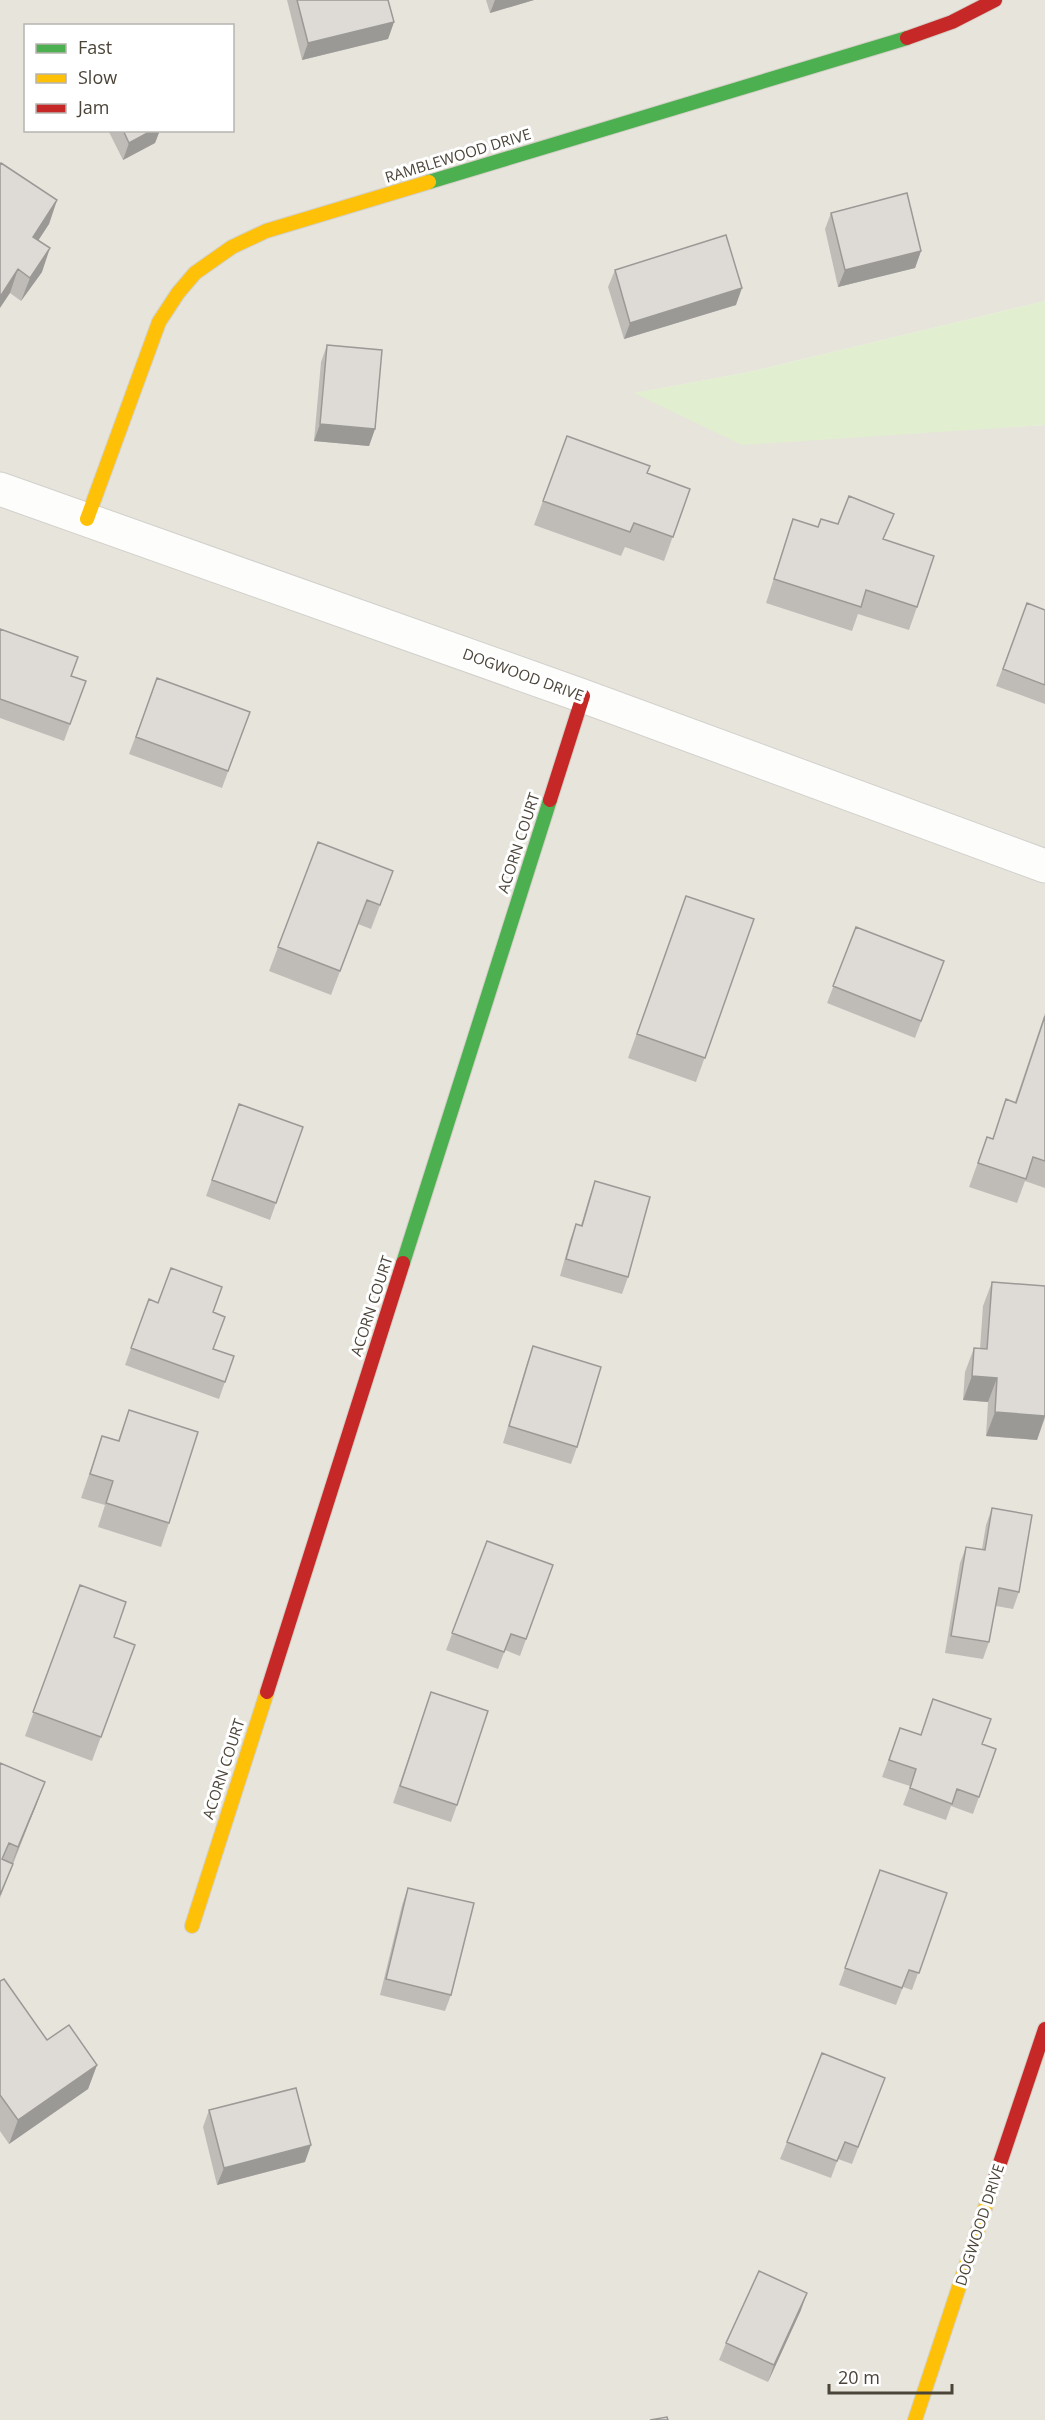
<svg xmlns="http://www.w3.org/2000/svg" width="1045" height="2420" font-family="'Open Sans',sans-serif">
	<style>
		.residential { fill: #e7e4dc; fill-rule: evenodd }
		.green { fill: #e1eecf }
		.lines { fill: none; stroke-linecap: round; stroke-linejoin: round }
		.street-casing { stroke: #d2d0cb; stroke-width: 35 }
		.fast-casing { stroke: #d3cfc5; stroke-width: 16 }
		.slow-casing { stroke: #d3cfc5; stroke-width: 16 }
		.jam-casing { stroke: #d3cfc5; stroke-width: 16 }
		.street { stroke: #fdfdfc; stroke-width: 33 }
		.fast { stroke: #4caf50; stroke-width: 14 }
		.slow { stroke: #ffc107; stroke-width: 14 }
		.jam { stroke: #c62828; stroke-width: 14 }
		.wall { fill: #bfbcb8 }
		.shaded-wall { fill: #9b9996 }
		.building { fill: #dedbd6; stroke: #9b9996; stroke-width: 1.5 }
		.labels { text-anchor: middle; stroke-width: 6; stroke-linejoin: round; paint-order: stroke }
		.street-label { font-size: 15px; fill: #4b4439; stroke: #fff }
	</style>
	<rect width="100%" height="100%" fill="#f4f2ee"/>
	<!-- residential -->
	<path class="residential" d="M0,0H1045V301L749,372L635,393L940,431L1045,425V2420H0ZM26,26H232V130H26Z"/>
	<!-- green -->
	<path class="green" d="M1045,301V425L742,445L634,393L749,372Z"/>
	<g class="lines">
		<!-- street casing -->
		<g class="street-casing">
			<path id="street" d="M0,489L583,696L1045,866"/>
		</g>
		<!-- fast casing -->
		<g class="fast-casing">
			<path id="fast" d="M429,182L907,38
				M403,1263L550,800"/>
		</g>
		<!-- slow casing -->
		<g class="slow-casing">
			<path id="slow" d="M87,519L159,322L178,293L195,273L232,247L266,231L429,182
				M192,1926L267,1692
				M915,2420L993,2184"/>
		</g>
		<!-- jam casing -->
		<g class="jam-casing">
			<path id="jam" d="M907,38L952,22L995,0
				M550,800L583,696
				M267,1692L403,1263
				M993,2184L1045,2029"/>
		</g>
		<!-- street -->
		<use href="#street" class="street"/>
		<!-- fast -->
		<use href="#fast" class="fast"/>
		<!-- slow -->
		<use href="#slow" class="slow"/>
		<!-- jam -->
		<use href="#jam" class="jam"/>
	</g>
	<!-- wall -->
	<path class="wall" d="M287,0H388L394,22L388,39L302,60Z
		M486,0H534L490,13Z
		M108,130H160L155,143L123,160Z
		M0,165L57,200L49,224L38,240L42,272L21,301L10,293Z
		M831,213L921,251L915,268L838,287L825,229Z
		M615,270L736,305L624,339L608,287Z
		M327,345L375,429L369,446L314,441L321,362Z
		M567,436L647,473L690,489L664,561L625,547L621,556L534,525Z
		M793,519L818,527L884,540L917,607L909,630L858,614L852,631L766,603L785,543Z
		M1027,603L1045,610V704L996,686Z
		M0,629L71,676L86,681L64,741L0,718Z
		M157,678L250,712L222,788L129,754Z
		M393,871L371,929L358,924L331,995L269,971L278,947Z
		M686,896L754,919L696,1082L628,1058Z
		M856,927L944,961L915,1038L827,1003Z
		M1045,1013V1188L1025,1181L1017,1203L969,1187L987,1137L993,1139L1006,1099L1015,1102Z
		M239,1104L303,1127L270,1220L206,1196Z
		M595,1181L628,1277L622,1294L560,1276L570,1240L576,1224L581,1225L589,1198Z
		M992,1282L1045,1286V1418L1037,1440L986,1436L988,1402L963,1400L965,1372L974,1348L980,1349L983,1306Z
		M149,1299L158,1303L213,1312V1349L234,1356L219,1399L125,1365Z
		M533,1346L577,1447L571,1464L503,1443L527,1363Z
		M129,1410L169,1523L161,1547L98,1527L105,1505L81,1498L102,1436L118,1441Z
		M992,1508L1019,1592L1013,1609L996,1606L989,1642L983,1659L945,1653L960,1563L966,1547L982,1549L986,1525Z
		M487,1541L553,1565L520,1656L505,1650L498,1669L446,1650Z
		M80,1585L114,1637L135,1645L92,1761L25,1736Z
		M431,1692L457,1805L451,1822L393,1803Z
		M900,1728L921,1735L982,1744L996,1749L973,1814L951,1806L946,1820L903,1805L910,1786L882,1777Z
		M0,1763L45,1782L0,1898Z
		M880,1870L947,1893L912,1990L903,1987L896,2005L839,1985Z
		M408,1888L451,1995L445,2011L380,1995L402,1905Z
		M0,1981L47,2040L97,2065L88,2089L9,2144L0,2131Z
		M885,2078L852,2164L838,2159L831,2178L780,2159L787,2142Z
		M209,2110L305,2162L217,2185L203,2127Z
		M801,2310L768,2382L719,2360L726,2343Z"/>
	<!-- shaded-wall -->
	<path class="shaded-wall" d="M495,0H534L490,13Z
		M394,22L388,39L302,60L308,43Z
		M153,130H160L155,143L123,160L129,143Z
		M57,200L49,224L25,261L33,237Z
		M50,248L42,272L21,301L30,278Z
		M921,251L915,268L838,287L845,270Z
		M18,269L10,293L0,308V297Z
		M742,288L736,305L624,339L630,323Z
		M320,424L375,429L369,446L314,441Z
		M972,1376L997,1378L988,1402L963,1400Z
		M995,1412L1045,1416L1037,1440L986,1436Z
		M45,1782L36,1806L9,1871L18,1847Z
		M97,2065L88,2089L9,2144L18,2120Z
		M311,2145L305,2162L217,2185L224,2168Z
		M807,2293L801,2310L768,2382L774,2365Z"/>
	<!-- building -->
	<path class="building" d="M297,0H388L394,22L308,43Z
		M123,130H153L129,143Z
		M1,163L57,200L33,237L50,248L30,278L18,269L0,297V165Z
		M907,193L921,251L845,270L831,213Z
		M726,235L742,288L630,323L615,270Z
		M327,345L382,350L375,429L320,424Z
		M567,436L650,466L647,473L690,489L673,537L634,523L630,532L543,501Z
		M849,496L894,514L883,539L934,556L917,607L866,590L861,607L774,579L793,519L818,527L821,519L838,524Z
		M1027,603L1045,610V685L1003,669Z
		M0,629L78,657L71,676L86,681L70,724L0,699Z
		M157,678L250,712L228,771L136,737Z
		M318,842L393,871L380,905L367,900L340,971L278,947Z
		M686,896L754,919L705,1058L637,1034Z
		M856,927L944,961L921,1021L833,986Z
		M1045,1016V1161L1033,1157L1026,1179L978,1163L987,1137L993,1139L1006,1099L1016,1103Z
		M239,1104L303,1127L276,1203L212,1180Z
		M595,1181L650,1197L628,1277L566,1259L576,1224L582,1226Z
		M171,1268L222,1287L213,1312L225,1317L213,1349L234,1356L225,1382L131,1348L149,1299L158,1303Z
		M992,1282L1045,1286V1416L995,1412L997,1378L972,1376L974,1348L987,1349Z
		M533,1346L601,1367L577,1447L509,1426Z
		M129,1410L198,1432L169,1523L106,1503L113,1481L90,1474L102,1436L119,1441Z
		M992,1508L1032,1515L1019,1592L999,1588L989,1642L951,1636L966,1547L985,1550Z
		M487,1541L553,1565L526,1639L511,1634L504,1652L452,1633Z
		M80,1585L126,1602L114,1637L135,1645L101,1737L33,1712Z
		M431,1692L488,1711L457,1805L400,1786Z
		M933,1699L991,1719L982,1744L996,1749L979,1797L957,1789L952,1804L910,1788L916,1769L889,1760L900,1728L921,1735Z
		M0,1763L45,1782L18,1847L9,1843L2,1859L13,1864L0,1895Z
		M880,1870L947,1893L919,1973L909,1970L902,1988L845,1968Z
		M408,1888L474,1903L451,1995L386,1979Z
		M4,1979L47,2040L69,2025L97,2065L18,2120L0,2095V1981Z
		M822,2053L885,2078L858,2147L845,2142L837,2161L787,2142Z
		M296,2088L311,2145L224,2168L209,2110Z
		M759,2271L807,2293L774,2365L726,2343Z
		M667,2417L668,2420H650Z"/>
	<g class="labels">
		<!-- street labels -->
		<g class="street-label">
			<text transform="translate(458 156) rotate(-17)" y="5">RAMBLEWOOD DRIVE</text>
			<text transform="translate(523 675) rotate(20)" y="5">DOGWOOD DRIVE</text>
			<text transform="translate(519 843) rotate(-72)" y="5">ACORN COURT</text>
			<text transform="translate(372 1306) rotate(-72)" y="5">ACORN COURT</text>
			<text transform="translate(224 1769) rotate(-72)" y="5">ACORN COURT</text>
			<text transform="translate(980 2225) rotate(-72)" y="5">DOGWOOD DRIVE</text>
		</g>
	</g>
	<!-- legend -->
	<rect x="24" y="24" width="210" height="108" fill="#ffffff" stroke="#b7b4b0" stroke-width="1.5"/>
	<rect x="36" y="44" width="30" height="9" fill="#4caf50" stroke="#b7b4b0" stroke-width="1.5"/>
	<text x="78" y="54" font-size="18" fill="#4b4439">Fast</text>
	<rect x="36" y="74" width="30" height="9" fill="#ffc107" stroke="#b7b4b0" stroke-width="1.5"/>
	<text x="78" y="84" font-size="18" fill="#4b4439">Slow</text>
	<rect x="36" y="104" width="30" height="9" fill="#c62828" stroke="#b7b4b0" stroke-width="1.5"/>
	<text x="78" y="114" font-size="18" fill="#4b4439">Jam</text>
	<!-- scale -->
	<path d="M829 2384v9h123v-9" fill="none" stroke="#4b4439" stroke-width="3"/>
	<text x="838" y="2384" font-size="18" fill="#4b4439" stroke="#ffffff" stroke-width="4.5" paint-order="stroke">20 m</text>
</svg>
